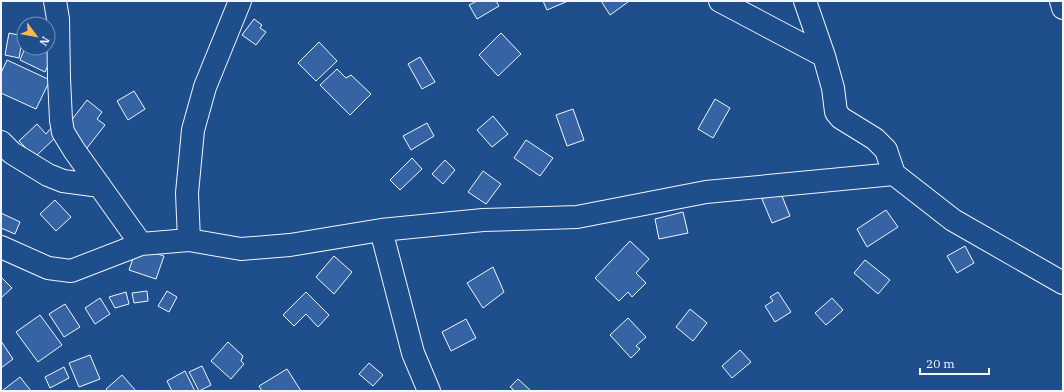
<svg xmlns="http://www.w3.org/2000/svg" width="1064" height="392" font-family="'IBM Plex Serif',serif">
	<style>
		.building { fill: #3563a3; stroke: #f2f6ff }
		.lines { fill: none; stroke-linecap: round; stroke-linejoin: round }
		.minor-casing { stroke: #f2f6ff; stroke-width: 24 }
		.minor { stroke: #1f4e8c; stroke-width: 22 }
	</style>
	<rect width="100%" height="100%" fill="#1f4e8c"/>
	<!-- building -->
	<path class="building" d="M477,1H496L499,6L477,19L469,5Z
		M543,1H568L547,10Z
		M601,1H628V2L610,15Z
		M254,19L262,25L260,28L266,32L256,45L242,35Z
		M9,33L23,36L19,58L5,55Z
		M501,33L521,54L498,76L479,55Z
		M319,42L337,61L316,81L298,63Z
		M25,48H46L54,52L45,72L20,60Z
		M420,57L435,82L422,89L408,64Z
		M7,60L50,80L36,109L1,93V73Z
		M337,69L346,78L351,75L371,94L350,115L320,85Z
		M134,91L145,109L128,120L117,101Z
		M715,99L730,108L713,138L698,129Z
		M87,100L102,112L97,119L105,125L87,148L64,130Z
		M573,109L584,140L567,146L556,115Z
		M493,116L508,134L492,147L477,130Z
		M427,123L434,136L411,150L403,136Z
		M37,124L46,134L51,128L58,135L35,157L19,141Z
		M526,140L553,158L540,176L514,158Z
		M412,158L422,169L400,190L390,180Z
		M445,160L455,170L443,184L432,174Z
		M483,171L501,184L486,204L468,192Z
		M780,191L790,216L772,223L762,199Z
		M55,200L71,217L56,231L40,214Z
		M886,210L898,227L867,247L857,229Z
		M683,212L688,233L659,239L655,219Z
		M1,213L20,222L15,234L1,228Z
		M630,241L649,259L636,273L646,283L632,297L628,292L619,301L595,278Z
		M965,246L974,263L957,273L947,256Z
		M137,247L164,256L156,279L129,270Z
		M334,256L352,272L334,294L316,277Z
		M865,260L890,280L878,294L854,273Z
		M493,267L504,292L483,308L467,283Z
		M2,278L12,288L1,298V279Z
		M147,291L148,301L134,303L132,293Z
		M167,291L177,297L169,312L158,306Z
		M126,292L129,304L115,308L109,297Z
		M306,292L329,315L318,327L306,314L294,326L283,315Z
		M778,292L791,312L775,322L765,306L773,301L770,297Z
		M100,298L110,314L95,324L85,308Z
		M832,298L843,310L826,325L815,313Z
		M65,304L80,327L64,337L49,314Z
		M690,309L707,323L693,341L676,327Z
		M40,315L62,345L38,362L16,332Z
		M628,318L646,337L636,346L640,349L631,358L610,335Z
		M466,319L476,338L451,351L442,332Z
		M1,341L13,359L1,368Z
		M228,342L243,356L241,361L244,364L231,379L211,361Z
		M740,350L751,362L732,378L722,366Z
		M90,355L100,379L79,387L69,363Z
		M369,363L383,375L373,386L359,374Z
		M202,366L211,385L199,391L189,372Z
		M64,367L69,378L50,388L45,377Z
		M287,369L301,391H262L259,386Z
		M185,371L195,391H172L167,381Z
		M122,375L136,391H108L106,389Z
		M20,377L31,391H2Z
		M518,379L531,391H515L510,387Z"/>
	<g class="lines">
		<!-- minor casing -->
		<g class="minor-casing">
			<path id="minor" d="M55,1L58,19L59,78L61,120L63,132L74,150L141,244
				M720,1L824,56
				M805,1L824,56L833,88L836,112L841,118L875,139L886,150L894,174L953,220L1063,283
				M1061,1L1063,8
				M1,142L12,153L48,175L63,181L100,186
				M381,230L413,353L429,391
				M189,240L187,193L193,130L205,87L240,1
				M1,247L48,268L71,271L141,244L189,240L241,249L290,245L381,230L483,220L577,217L706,192L894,174"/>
		</g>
		<!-- minor -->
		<use href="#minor" class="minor"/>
	</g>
	<!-- border -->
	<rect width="1064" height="392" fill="none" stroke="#f2f6ff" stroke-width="4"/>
	<!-- north arrow -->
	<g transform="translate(36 36) rotate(122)"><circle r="19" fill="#1f4e8c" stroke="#7391ba"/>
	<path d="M0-3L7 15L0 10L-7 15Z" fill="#ffb74d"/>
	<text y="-6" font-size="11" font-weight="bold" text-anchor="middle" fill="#f2f6ff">N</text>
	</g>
	<!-- scale -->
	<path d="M920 368v6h69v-6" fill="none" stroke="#f2f6ff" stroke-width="2"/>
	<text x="926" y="368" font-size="12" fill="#f2f6ff" stroke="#1f4e8c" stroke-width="3" paint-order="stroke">20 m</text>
</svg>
